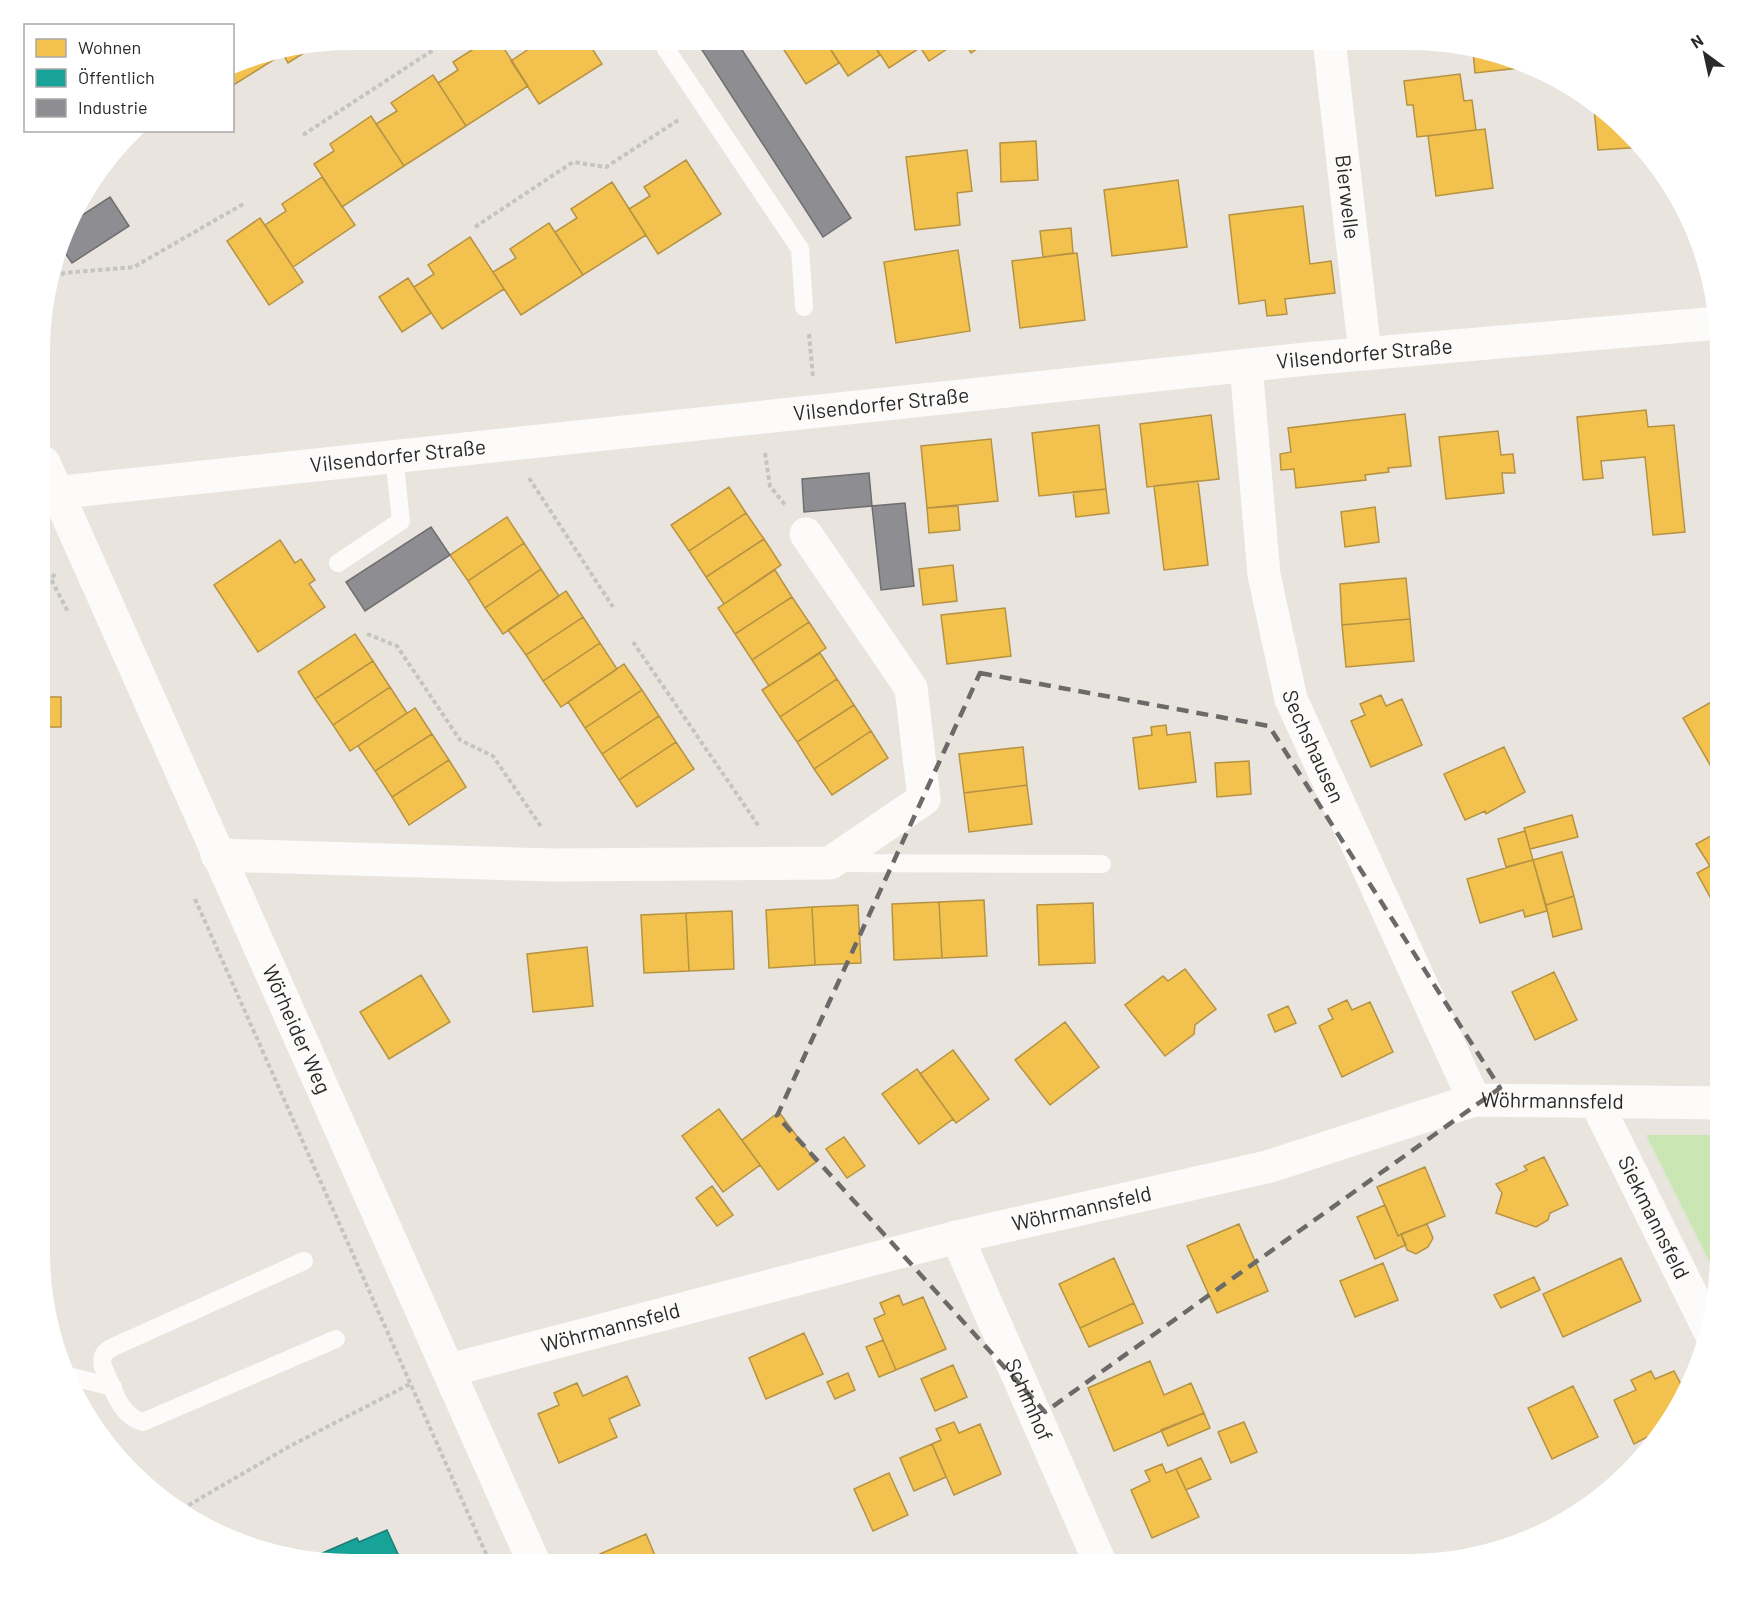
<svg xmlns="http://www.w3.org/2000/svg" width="1759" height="1604" font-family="Barlow,sans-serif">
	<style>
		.green { fill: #cae7b3 }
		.homes { fill: #f2c14e; stroke: #b69343; stroke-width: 1.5 }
		.public { fill: #17a398; stroke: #1c7e77; stroke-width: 1.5 }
		.industry { fill: #8d8d92; stroke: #6f6f72; stroke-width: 1.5 }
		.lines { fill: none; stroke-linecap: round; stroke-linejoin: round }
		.path { stroke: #c4c4c3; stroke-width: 4; stroke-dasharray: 4.5 3; stroke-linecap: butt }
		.lane { stroke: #fcfbfa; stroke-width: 18 }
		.street { stroke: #fcfbfa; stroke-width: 33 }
		.secondary { stroke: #fcfbfa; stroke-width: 33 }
		.marked { fill: none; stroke: #6c6a68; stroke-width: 4.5; stroke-dasharray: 12 8; stroke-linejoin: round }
		.labels { text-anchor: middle; stroke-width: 6; stroke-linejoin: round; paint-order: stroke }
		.street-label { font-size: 21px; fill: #292929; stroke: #fff }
	</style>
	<rect width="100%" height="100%" fill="#e9e4de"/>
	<!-- green -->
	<path class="green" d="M1646,1135H1720V1254L1717,1277Z"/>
	<!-- homes -->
	<path class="homes" d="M489,39H498L528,86L466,126L438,83L458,70L453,62Z
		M534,39H586L602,64L539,104L511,61L533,46L530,42Z
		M777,39H824L839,63L806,84Z
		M824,39H870L880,55L848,76Z
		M870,39H915L921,47L889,68Z
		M915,39H962L929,61Z
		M962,39H992L971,53Z
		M1210,40H1263V41L1211,47Z
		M318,44L288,63L281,50Z
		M281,50L283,54L232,86V66L250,56Z
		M1473,51L1518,64L1519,68L1475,73Z
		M1460,74L1464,101L1472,100L1476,130L1417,137L1413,105H1407L1404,81Z
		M433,75L466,126L404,166L376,124L397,111L391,103Z
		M1553,76L1562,83L1554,84Z
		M1594,108L1643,145L1644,147L1598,150Z
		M371,116L404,166L342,207L314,164L334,151L330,144Z
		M1485,129L1493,188L1436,196L1428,136Z
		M1036,141L1038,180L1001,182L1000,143Z
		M967,150L972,191L957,193L960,225L915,230L906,157Z
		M686,160L721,214L658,254L629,209L650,196L644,187Z
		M322,177L355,225L293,267L265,225L286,211L282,204Z
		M1178,180L1187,247L1112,256L1104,190Z
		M612,182L646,235L583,275L555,232L577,218L571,209Z
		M1303,206L1310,264L1331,261L1335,293L1285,299L1287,314L1267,316L1265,300L1239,304L1229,215Z
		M260,218L303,282L269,305L227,241Z
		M549,223L583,275L521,315L493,272L516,258L510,249Z
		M1071,228L1073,253L1043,257L1040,231Z
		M470,237L504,289L442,329L414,287L434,274L428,265Z
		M958,250L970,331L896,343L884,262Z
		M1077,253L1085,320L1020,328L1012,261Z
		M408,278L431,313L402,332L379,297Z
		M1646,410L1648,427L1674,425L1685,532L1653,535L1645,457L1601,461L1603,478L1583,480L1577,417Z
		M1405,414L1411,466L1388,468L1389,472L1365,475L1366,480L1296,488L1294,469L1281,470L1280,454L1291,452L1288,428Z
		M1211,415L1219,479L1147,487L1140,424Z
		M1099,425L1106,489L1039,496L1032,433Z
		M1498,431L1501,455L1513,454L1515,473H1502L1504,493L1446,499L1439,437Z
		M991,439L998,501L927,508L921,446Z
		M1198,481L1208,565L1164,570L1154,486Z
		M729,487L746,513L689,551L671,525Z
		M1106,489L1109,513L1076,517L1073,492Z
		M958,506L960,530L929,533L927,508Z
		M1375,507L1379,542L1345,547L1341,512Z
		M746,513L764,539L706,577L689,551Z
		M507,517L524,543L468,581L450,555Z
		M764,539L781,565L724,604L706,577Z
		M280,540L295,563L301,559L315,580L309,584L325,607L258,652L214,585Z
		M524,543L541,569L485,608L468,581Z
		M953,565L957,601L923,605L919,569Z
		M541,569L559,596L503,634L485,608Z
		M775,570L792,597L735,634L718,608Z
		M1406,578L1410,619L1342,625L1340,584Z
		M566,591L583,617L526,655L508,630Z
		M792,597L809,622L752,660L735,634Z
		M1005,608L1011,656L947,664L941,615Z
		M583,617L600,643L543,681L526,655Z
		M1410,619L1414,661L1346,667L1342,625Z
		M809,622L826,648L769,686L752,660Z
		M355,634L373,661L315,699L298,672Z
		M600,643L617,669L561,707L543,681Z
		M820,653L837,679L780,717L762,690Z
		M373,661L390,687L333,725L315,699Z
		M624,664L642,690L585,728L568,702Z
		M837,679L854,705L797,742L780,717Z
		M390,687L407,713L350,751L333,725Z
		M642,690L659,716L602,754L585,728Z
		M1381,695L1386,706L1402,699L1422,745L1371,767L1351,721L1365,715L1360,704Z
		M43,697H61V727H43Z
		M1720,697V782L1683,718Z
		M854,705L871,731L814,769L797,742Z
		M415,708L432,734L375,771L358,746Z
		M659,716L676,742L619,780L602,754Z
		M1166,725L1167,735L1190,732L1196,782L1139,789L1133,738L1152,735L1151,727Z
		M871,731L888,758L832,795L814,769Z
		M432,734L449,760L392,797L375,771Z
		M676,742L694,769L637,807L619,780Z
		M1023,747L1027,785L964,793L959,754Z
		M1504,747L1525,792L1486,814L1485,811L1465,820L1444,774Z
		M449,760L466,787L409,825L392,797Z
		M1249,761L1251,794L1217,797L1215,763Z
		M1027,785L1032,824L969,832L964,793Z
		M1572,815L1578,837L1530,849L1524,828Z
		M1525,831L1533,860L1506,867L1498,839Z
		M1720,831V907L1716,908L1697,873L1710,866L1696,844Z
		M1562,852L1574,896L1546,905L1533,860Z
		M1533,860L1547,911L1525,917L1523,910L1480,923L1467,879Z
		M1574,896L1582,929L1553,937L1546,905Z
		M984,900L987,956L942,958L939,902Z
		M939,902L942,958L894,960L892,904Z
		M1093,903L1095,963L1039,965L1037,905Z
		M858,905L861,963L815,965L812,907Z
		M812,907L815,965L769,968L766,910Z
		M732,911L734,969L689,971L686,913Z
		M686,913L689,971L644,973L641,915Z
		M587,947L593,1006L533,1012L527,954Z
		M1185,969L1216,1009L1195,1025L1194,1034L1165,1056L1125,1005L1163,976L1168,981Z
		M1554,972L1577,1020L1535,1040L1512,992Z
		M421,975L450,1022L389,1059L360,1012Z
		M1347,1000L1352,1010L1370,1002L1393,1052L1342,1077L1319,1026L1333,1019L1328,1009Z
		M1288,1006L1296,1023L1275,1032L1268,1015Z
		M1065,1022L1099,1067L1050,1105L1015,1060Z
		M953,1050L989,1099L956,1123L920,1074Z
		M917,1069L953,1119L919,1144L882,1094Z
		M719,1109L760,1165L723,1192L682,1136Z
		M779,1112L816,1162L778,1190L742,1140Z
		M844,1137L865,1166L847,1178L826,1149Z
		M1544,1157L1568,1205L1550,1213L1548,1220L1536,1227L1496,1213L1502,1193L1496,1184L1527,1170L1524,1166Z
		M1425,1167L1445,1216L1398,1236L1377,1187Z
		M712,1186L733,1215L717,1226L696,1198Z
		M1385,1205L1398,1236L1401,1234L1406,1245L1375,1259L1357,1217Z
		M1239,1224L1268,1291L1217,1313L1187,1246Z
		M1427,1224L1433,1238L1428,1247L1416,1254L1407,1250L1401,1234Z
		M1114,1258L1134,1303L1080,1328L1059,1284Z
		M1621,1258L1641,1301L1563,1337L1543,1294Z
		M1383,1263L1398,1300L1355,1317L1340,1281Z
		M1534,1277L1540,1290L1501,1308L1494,1295Z
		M899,1295L903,1305L923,1297L946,1349L896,1370L874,1319L885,1314L880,1303Z
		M1134,1303L1143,1323L1089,1347L1080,1328Z
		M804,1333L823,1374L766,1399L749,1358Z
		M883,1340L896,1370L879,1377L866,1347Z
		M1150,1361L1164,1395L1191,1383L1204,1413L1114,1451L1088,1388Z
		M953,1365L967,1397L935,1411L921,1379Z
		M1651,1371L1655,1379L1674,1371L1686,1394L1655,1433L1634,1444L1614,1400L1636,1390L1631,1380Z
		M848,1373L855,1390L835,1399L827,1382Z
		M627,1376L640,1405L609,1419L617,1437L559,1463L538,1414L559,1405L554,1393L577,1383L583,1396Z
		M1573,1386L1598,1437L1552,1459L1528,1408Z
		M1204,1413L1210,1428L1168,1446L1161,1430Z
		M954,1422L959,1433L980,1424L1001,1474L954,1495L932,1444L941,1440L936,1429Z
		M1244,1422L1257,1452L1231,1463L1218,1432Z
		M932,1444L946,1477L914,1491L900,1458Z
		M1201,1458L1211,1479L1186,1490L1176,1469Z
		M1162,1464L1166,1473L1176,1469L1199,1517L1152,1538L1131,1490L1150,1481L1145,1471Z
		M889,1473L908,1515L873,1531L854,1489Z
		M646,1534L659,1565H605L600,1554Z
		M1039,1559L1041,1565H1026Z"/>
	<!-- public -->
	<path class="public" d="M387,1530L403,1565H350L320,1561L318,1555L357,1538L359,1542Z"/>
	<!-- industry -->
	<path class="industry" d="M718,39H735L851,218L823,237L702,50Z
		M110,197L129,226L72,263L61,247L70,223Z
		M869,473L872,506L804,512L802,479Z
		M905,503L914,586L881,590L872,506Z
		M431,527L450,555L365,611L346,582Z"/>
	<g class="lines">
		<!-- path -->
		<path class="path" d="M303,135L450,39
			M475,227L573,162L606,167L680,119
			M48,282L64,273L134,267L245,203
			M809,334L813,377
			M765,453L770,486L786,506
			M529,478L613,607
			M55,574L51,579L68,612
			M367,634L397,646L460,740L493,756L542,828
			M633,642L760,828
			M195,899L491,1565
			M182,1509L290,1446L410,1384"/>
		<!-- lane -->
		<path class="lane" d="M667,39L666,49L800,249L804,307
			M338,563L401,521L394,456
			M835,863L1102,864
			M304,1261L111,1348C103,1353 101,1357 103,1367C113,1387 119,1416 143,1422L336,1339
			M64,1375L113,1387"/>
		<!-- street -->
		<g class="street">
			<path id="s1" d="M1329,40L1365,353"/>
			<path id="s2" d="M1246,365L1264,575L1291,699L1474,1100"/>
			<path id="s3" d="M44,463L535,1565"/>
			<path d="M217,855L554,865L830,863L924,799L911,688L806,534"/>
			<path id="s4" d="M1596,1102L1710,1332"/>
			<path id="s5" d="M957,1237L1101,1565"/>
			<path id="s6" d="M450,1370L957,1237L1267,1167L1474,1100L1720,1103"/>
		</g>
		<!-- secondary -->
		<path class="secondary" id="s7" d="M44,494L1306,359L1718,323"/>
	</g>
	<!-- marked area -->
	<path class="marked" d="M980,673L1269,726L1500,1088L1045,1412L777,1116Z"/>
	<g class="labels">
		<!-- street labels -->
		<g class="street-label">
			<text dy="7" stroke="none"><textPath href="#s1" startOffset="158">Bierwelle</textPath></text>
			<text dy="7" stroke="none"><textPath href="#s7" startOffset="1328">Vilsendorfer Straße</textPath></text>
			<text dy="7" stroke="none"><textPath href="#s7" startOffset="842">Vilsendorfer Straße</textPath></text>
			<text dy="7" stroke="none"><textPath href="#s7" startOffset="356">Vilsendorfer Straße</textPath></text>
			<text dy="7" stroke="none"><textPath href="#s2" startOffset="390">Sechshausen</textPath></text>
			<text dy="7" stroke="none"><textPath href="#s3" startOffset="620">Wörheider Weg</textPath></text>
			<text dy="7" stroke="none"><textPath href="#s6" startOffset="1138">Wöhrmannsfeld</textPath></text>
			<text dy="7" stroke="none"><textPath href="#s6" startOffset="652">Wöhrmannsfeld</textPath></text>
			<text dy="7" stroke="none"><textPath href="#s4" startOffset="129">Siekmannsfeld</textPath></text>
			<text dy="7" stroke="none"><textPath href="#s6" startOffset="166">Wöhrmannsfeld</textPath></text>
			<text dy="7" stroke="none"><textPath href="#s5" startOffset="178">Schimhof</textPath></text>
		</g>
	</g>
	<!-- crop -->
	<path d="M0 0H1759V1604H0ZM351 50H1409A301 301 0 0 1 1710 351V1253A301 301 0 0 1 1409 1554H351A301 301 0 0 1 50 1253V351A301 301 0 0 1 351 50Z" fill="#fff" fill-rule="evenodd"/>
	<!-- legend -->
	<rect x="24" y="24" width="210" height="108" fill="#ffffff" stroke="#a9a9a9" stroke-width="1.5"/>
	<rect x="36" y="39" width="30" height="18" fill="#f2c14e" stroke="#a9a9a9" stroke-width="1.5"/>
	<text x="78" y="54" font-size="18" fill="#292929">Wohnen</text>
	<rect x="36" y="69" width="30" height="18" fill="#17a398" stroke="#a9a9a9" stroke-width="1.5"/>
	<text x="78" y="84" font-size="18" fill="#292929">Öffentlich</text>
	<rect x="36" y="99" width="30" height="18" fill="#8d8d92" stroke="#a9a9a9" stroke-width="1.5"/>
	<text x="78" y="114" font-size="18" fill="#292929">Industrie</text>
	<!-- north arrow -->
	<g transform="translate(1705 54) rotate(327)" stroke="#ffffff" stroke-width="4.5" paint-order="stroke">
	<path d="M0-4.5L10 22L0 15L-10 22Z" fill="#292929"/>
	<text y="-9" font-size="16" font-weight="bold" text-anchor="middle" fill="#292929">N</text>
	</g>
</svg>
